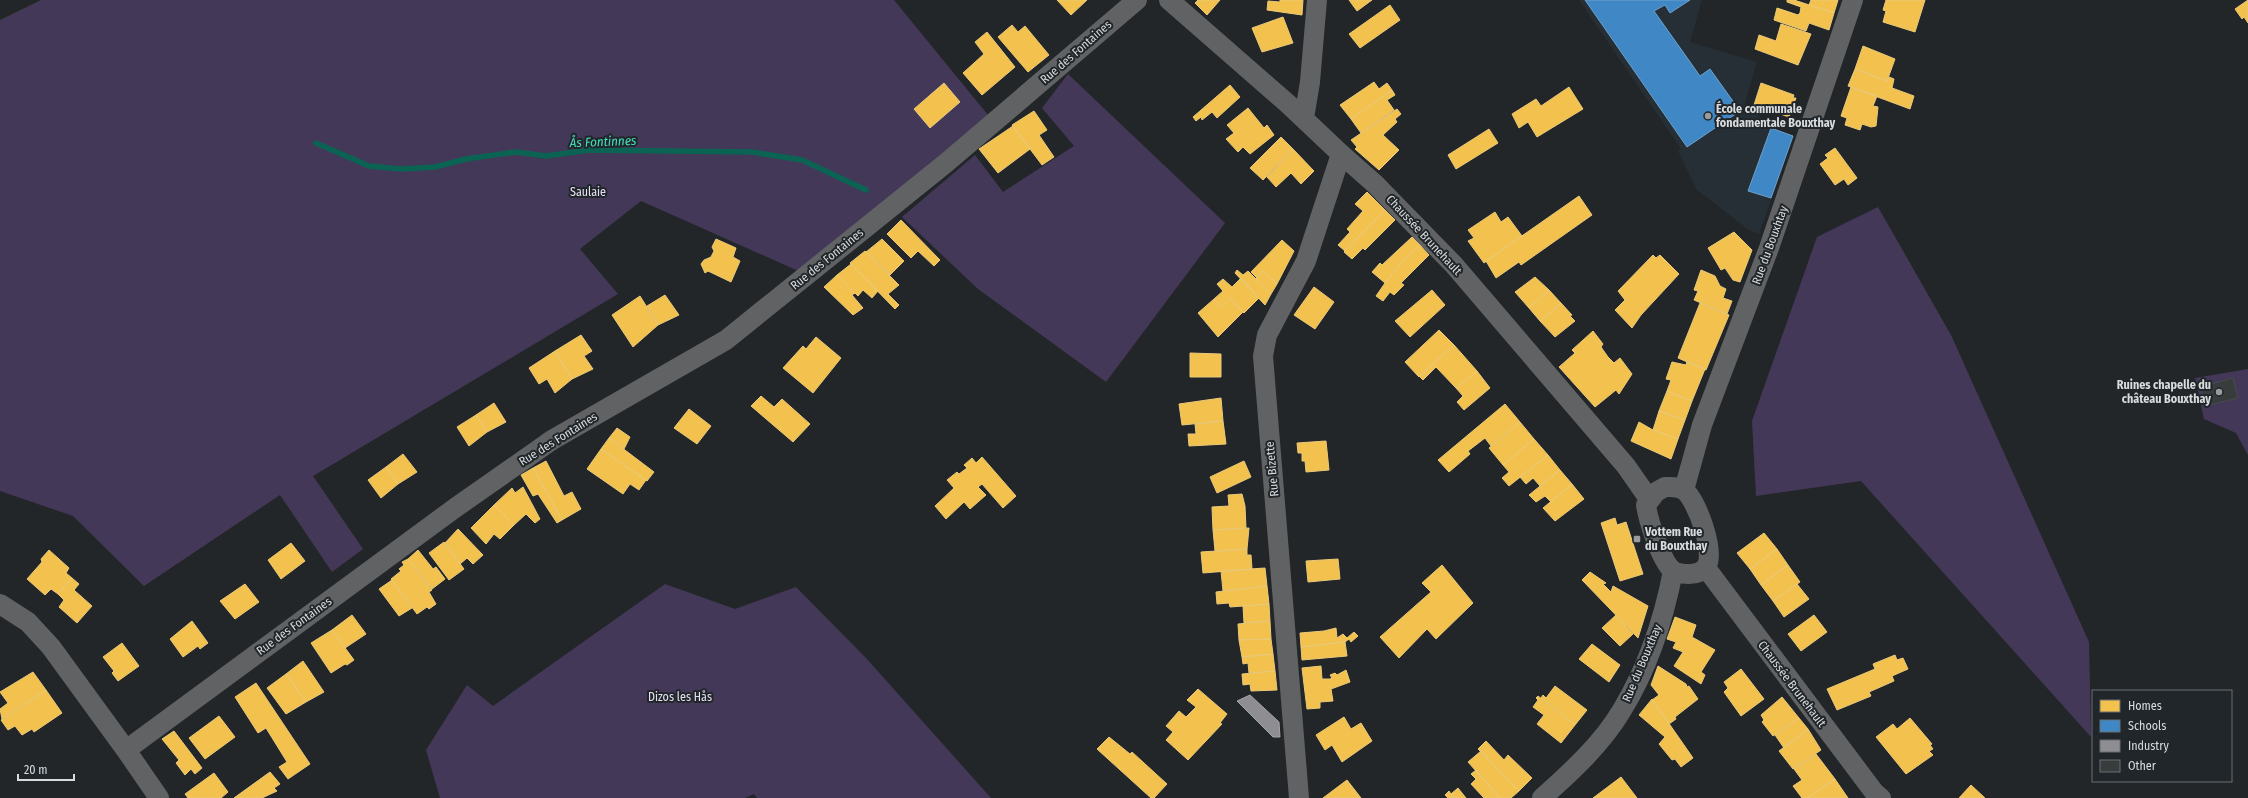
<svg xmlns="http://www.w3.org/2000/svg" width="2248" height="798" font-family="'Fira Sans Condensed',sans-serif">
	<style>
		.built { fill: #252f35 }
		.green { fill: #443859 }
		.homes { fill: #f2c14e; stroke: #eac979 }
		.schools { fill: #3f88c5; stroke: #6da1cc }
		.industry { fill: #8d8d92; stroke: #a4a5a9 }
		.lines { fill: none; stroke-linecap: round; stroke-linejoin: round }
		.stream { stroke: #0a6353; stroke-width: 5.5 }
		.building { fill: #393c3d; stroke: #484b4c }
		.minor { stroke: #616264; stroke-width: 20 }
		.poi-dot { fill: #999c9e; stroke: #21262a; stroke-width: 1.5 }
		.labels { text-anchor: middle; stroke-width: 4; stroke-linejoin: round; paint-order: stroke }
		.street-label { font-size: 12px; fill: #d8dcde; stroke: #21262a }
		.poi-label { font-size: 12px; font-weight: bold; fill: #d8dcde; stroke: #21262a; text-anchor: start }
		.park-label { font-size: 12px; fill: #e6e0f3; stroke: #21262a }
		.water-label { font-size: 13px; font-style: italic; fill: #43e0be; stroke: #21262a }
	</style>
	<rect width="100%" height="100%" fill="#232628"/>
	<!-- built -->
	<path class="built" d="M1579,0H1702L1690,42L1757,62L1745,103L1751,105L1765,126L1794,136L1759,234L1749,230L1697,190L1678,151L1681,149Z"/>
	<!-- green -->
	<path class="green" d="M41,0H894L988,115L805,274L641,201L580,249L618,294L313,476L363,549L332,572L280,495L144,586L73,516L0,491V20Z
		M1068,74L1225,223L1106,382L978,289L902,217L975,155L1003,192L1074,146L1042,108Z
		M1878,207L1951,335L2089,642L2091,737L1861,481L1756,496L1752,421L1817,237Z
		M2248,369V455L2236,433L2204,419L2195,378Z
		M665,584L735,609L796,587L866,658L991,798H757L754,794L745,798H440L426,750L467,685L493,706Z"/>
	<!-- homes -->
	<path class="homes" d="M1057,0H1087L1071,15Z
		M1198,0H1220L1207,15L1195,3Z
		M1280,0H1303L1302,15L1267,10L1268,1L1280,2Z
		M1349,0H1372L1357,11Z
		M1787,0H1794L1834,13L1829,30L1809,23L1806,31L1774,20L1777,8L1798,15L1800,13L1801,7L1787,2Z
		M1811,0H1838L1834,13L1809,5Z
		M1886,0H1925L1915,32L1883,22L1886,11L1883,10Z
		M2248,0V23L2244,17L2242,19L2235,9Z
		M1390,5L1400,20L1360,48L1349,34Z
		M1283,17L1293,43L1262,52L1252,28Z
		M1781,24L1811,34L1798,65L1755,49L1759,35L1776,41Z
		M1012,25L1018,32L1025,26L1049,55L1028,72L998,37Z
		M987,32L1015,67L982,95L963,73L984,54L975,42Z
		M1863,46L1895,59L1887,81L1855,69Z
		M1855,69L1887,81L1889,77L1894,79L1892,88L1914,96L1910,109L1848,86Z
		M1374,82L1379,89L1387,83L1392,90L1351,119L1340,105Z
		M944,83L960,102L930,128L914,109Z
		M1761,83L1794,95L1793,98H1796L1789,117L1754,105Z
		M1230,85L1240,97L1217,118L1212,112L1202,120L1201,117L1196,121L1193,117Z
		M1569,87L1583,109L1537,137L1528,122L1519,128L1512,114L1536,99L1541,106Z
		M1851,87L1877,96L1873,106L1878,107L1876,126L1871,127L1862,124L1860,130L1845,125L1847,118L1841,116Z
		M1392,90L1395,95L1387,100L1394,110L1361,133L1351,119Z
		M1248,108L1264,128L1267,125L1274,135L1250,154L1243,147L1238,152L1226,139L1234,133L1227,125Z
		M1397,109L1401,114L1395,119L1397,122L1383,135L1399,150L1379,170L1355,149L1357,147L1351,140Z
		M1034,111L1047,130L1039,135L1054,157L1042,165L1012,125Z
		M1013,126L1030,149L998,173L979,149Z
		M1489,129L1498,143L1456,169L1448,155Z
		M1281,137L1293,149L1263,180L1250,168Z
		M1835,148L1857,178L1848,185L1844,179L1835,185L1820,164L1828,158L1825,155Z
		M1293,149L1314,171L1301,184L1291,173L1276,187L1267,177Z
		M1367,192L1385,210L1345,251L1338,245L1350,232L1347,229L1363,211L1355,204Z
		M1579,196L1592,215L1521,265L1519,262L1496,278L1486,261Z
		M1385,210L1395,220L1365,250L1363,248L1352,259L1344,252Z
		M1495,212L1501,222L1508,217L1522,236L1484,263L1468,241L1474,238L1468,230Z
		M901,220L940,260L934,266L918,251L911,258L887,234Z
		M1734,232L1752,250L1740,282L1733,280L1725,268L1721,270L1708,248Z
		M1412,237L1420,245L1401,263L1385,283L1372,272L1380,263L1382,265Z
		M716,239L736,248L733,257L740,261L731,282L708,271L705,273L701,264L704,260L711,257L714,251L712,247Z
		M882,239L904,261L890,275L866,252Z
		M1282,240L1294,251L1277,284L1263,271L1257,278L1251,272Z
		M1420,245L1429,255L1401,283L1404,285L1394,295L1390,292L1383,301L1376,296L1385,283L1401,263Z
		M865,251L899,285L888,294L899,305L895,309L850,263Z
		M1653,255L1656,258L1660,255L1679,274L1641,315L1632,328L1615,310L1625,300L1618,291Z
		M851,264L878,291L872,298L863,290L858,296L837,275Z
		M1237,270L1243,275L1248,271L1271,294L1265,305L1235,273Z
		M1701,270L1715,276L1720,286L1726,289L1723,298L1732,301L1727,314L1694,300L1698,291L1694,290Z
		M1263,271L1277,284L1271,294L1256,279Z
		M837,275L855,293L852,295L863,308L853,315L824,287Z
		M1535,277L1549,290L1529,308L1515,292Z
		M1241,278L1259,298L1244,313L1230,298L1221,307L1214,299L1223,291L1217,284L1223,279L1232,287Z
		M1314,287L1334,302L1315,329L1294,315Z
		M1432,290L1445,305L1410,337L1395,321Z
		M1549,290L1561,303L1540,321L1529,308Z
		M665,295L679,315L658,325L647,306Z
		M640,296L658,325L633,347L612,315Z
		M1230,298L1243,312L1218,337L1198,313L1214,299L1221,307Z
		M1561,303L1572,315L1570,316L1575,321L1555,337L1540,321Z
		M1700,303L1729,315L1706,370L1678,358Z
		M1439,330L1454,345L1419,377L1405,362Z
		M1593,331L1603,344L1601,347L1608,357L1614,363L1620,358L1632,374L1619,394L1616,390L1595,407L1559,367L1575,353L1572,350Z
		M581,335L592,351L584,356L593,369L572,379L555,351Z
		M816,337L841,358L813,393L783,368L803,346L806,349Z
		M1454,345L1477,371L1456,388L1436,367L1423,380L1419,376Z
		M555,351L572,379L555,393L547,379L539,384L529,368Z
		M1190,353L1221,354V377H1190Z
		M1687,361L1705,369L1692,401L1667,391L1671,380L1666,379L1672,362L1686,365Z
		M1477,371L1490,388L1464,410L1457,402L1463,396L1456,388Z
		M1667,391L1692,401L1685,420L1659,411Z
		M761,396L774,407L782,399L810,424L793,442L751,406Z
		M1221,398L1223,421L1182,425L1179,404Z
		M494,403L506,422L487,432L476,415Z
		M1505,404L1520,422L1491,446L1485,438L1468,451L1470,454L1449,472L1438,460Z
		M689,409L711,426L697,444L674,428Z
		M1659,411L1685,420L1678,439L1653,430Z
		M476,415L487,432L469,446L457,427Z
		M1223,421L1226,444L1189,446L1188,434H1196L1195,424Z
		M1520,422L1534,439L1503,465L1489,448Z
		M1639,422L1653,430L1678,439L1671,459L1631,441Z
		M617,428L630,437L624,449L609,438Z
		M609,438L654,472L647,481L601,449Z
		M1534,439L1548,455L1509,486L1502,478L1509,472L1503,465Z
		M1326,441L1329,470L1306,472L1305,461H1302V453H1298L1297,443Z
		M601,449L646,480L639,490L630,484L623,494L587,469Z
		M403,454L417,472L398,484L386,467Z
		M1548,455L1560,470L1540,486L1533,478L1526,484L1520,477Z
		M982,457L1016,496L1003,508L982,484L978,487L986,495L970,509L964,502L946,519L935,506L954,488L947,480L957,472L959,474L967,468L964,465L972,458L976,463Z
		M546,461L564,496L572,492L581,509L562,520L533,468Z
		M1244,461L1251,477L1217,493L1210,477Z
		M386,467L398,484L381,498L368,480Z
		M533,468L562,520L557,523L538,494L533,496L521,475Z
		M1560,470L1572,484L1551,502L1545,496L1536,502L1529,495Z
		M1572,484L1584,499L1555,521L1543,508Z
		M523,487L540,519L535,523L526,514L514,525L494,505L512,488L515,493Z
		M1242,494L1245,506L1246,528L1213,530L1212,507L1229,506L1228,495Z
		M494,505L514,525L500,539L494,534L486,544L471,528Z
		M1615,518L1617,525L1626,522L1643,574L1620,581L1601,523Z
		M1249,528L1247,549L1215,551L1213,530Z
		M458,529L483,555L473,564L467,558L460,564L445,543Z
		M1764,533L1777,549L1750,569L1737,553Z
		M444,542L464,569L449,580L429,553Z
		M291,543L305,561L281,579L268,560Z
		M1247,549V555H1251L1252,569L1203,573L1201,552Z
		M1777,549L1788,565L1761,585L1750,569Z
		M49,550L69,568L66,573L72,578L58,594L51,589L45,595L27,579L42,562L41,559Z
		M418,550L433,569L436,567L445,579L432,589L408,559Z
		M408,559L432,590L429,592L436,604L429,609L427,607L417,614L391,579L401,571L399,569L404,565L402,562Z
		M1338,559L1340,579L1308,582L1306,561Z
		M1442,565L1473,603L1436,639L1427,629L1399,658L1380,637L1431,592L1422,583Z
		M1788,565L1800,582L1773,601L1761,585Z
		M1265,568L1267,586L1223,591L1221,571Z
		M1590,572L1606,583L1603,584L1611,592L1613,586L1648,606L1638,638L1582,580Z
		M72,578L79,584L74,590L92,606L77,623L59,607L64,600L58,594Z
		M392,580L412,608L399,616L379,589Z
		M245,584L259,602L235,619L220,601Z
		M1797,584L1809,599L1784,617L1773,601Z
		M1267,586L1269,604L1230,607L1229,603L1217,604L1216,592Z
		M1269,604L1270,621L1244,623L1243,606Z
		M352,615L366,634L345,648L332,630Z
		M1616,615L1633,634L1620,646L1602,628Z
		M1814,615L1827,632L1801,651L1788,634Z
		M1675,617L1696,625L1692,637L1715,650L1701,672L1705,675L1701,684L1674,666L1683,652L1673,648L1676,642L1667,639Z
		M192,621L208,643L200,649L198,646L183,657L170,639Z
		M1270,621L1271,639L1239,640L1238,624Z
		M1336,628L1337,638L1343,634L1347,638L1354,632L1358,636L1351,642L1349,639L1345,642L1301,647L1300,633L1324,631Z
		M332,630L354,660L347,665L345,664L331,673L311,643Z
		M1271,639L1273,654L1242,657L1239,640Z
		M1345,642L1347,656L1302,660L1301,647Z
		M122,643L139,666L118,681L112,673L114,671L103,657Z
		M1592,644L1620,665L1609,682L1579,659Z
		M1273,654L1275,671L1249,673L1248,663L1243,664L1242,657Z
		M1895,655L1897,660L1903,658L1908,669L1892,676L1894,681L1869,692L1871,696L1837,710L1827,689L1875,669L1873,664Z
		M303,661L324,692L306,702L286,674Z
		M1321,666L1322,679H1330L1332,678L1330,675L1335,673L1337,675L1346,670L1350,682L1331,689L1333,701L1320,702V708L1307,709L1302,668Z
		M1658,666L1686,684L1687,687L1689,686L1698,699L1675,717L1676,719L1669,724L1652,700L1659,695L1651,685Z
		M1741,669L1764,699L1741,716L1724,692L1728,688L1724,682Z
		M1275,671L1277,690L1251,691L1250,684L1243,685L1242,674Z
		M33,672L46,690L2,719L0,709L8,703L0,692Z
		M286,674L306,702L286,714L267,688Z
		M256,683L310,764L288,779L279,767L287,762L266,728L258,733L235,697Z
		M1555,686L1587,710L1575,725L1541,698L1543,695L1546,698Z
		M1198,689L1227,714L1220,723L1222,724L1188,760L1166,740L1173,732L1166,726L1179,711L1186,717L1196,707L1187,700Z
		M46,690L62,713L34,732L32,729L22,735L15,726L8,730L1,720Z
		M1538,696L1575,725L1561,743L1537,724L1544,715L1533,707L1538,700L1536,698Z
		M1782,697L1799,718L1773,736L1762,722L1764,720L1761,715Z
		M1652,699L1693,758L1681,767L1675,759L1672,760L1659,744L1665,737L1639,715Z
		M219,716L235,737L205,759L189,738Z
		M1344,717L1351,729L1361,723L1372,741L1342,762L1332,745L1325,750L1316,735Z
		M1799,718L1808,729L1784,748L1775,735Z
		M1910,718L1932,744L1930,745L1933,749L1929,751L1933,755L1906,774L1876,737L1893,724L1897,729Z
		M1808,729L1821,750L1793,769L1779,751Z
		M174,731L202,768L195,774L191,769L185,775L176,763L179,760L162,739Z
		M1109,737L1130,754L1132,752L1167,784L1154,798H1151L1097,749Z
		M1486,741L1504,760L1508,755L1532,778L1519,791L1478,749Z
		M1481,751L1519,791L1511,798H1500L1468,762Z
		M1816,754L1835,779L1807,798H1802L1793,786L1802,780L1794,769Z
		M1476,770L1500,798H1484L1471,784L1476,779L1471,774Z
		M270,772L280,784L274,788L277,791L262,798H234Z
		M214,773L228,792L221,798H188L185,794Z
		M1621,777L1637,798H1593Z
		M1835,779L1848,798H1807Z
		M1347,780L1361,798H1323Z
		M1971,785L1985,798H1959Z
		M1458,788L1466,798H1454L1451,794Z
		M1449,791L1451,794L1454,798H1448L1445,795Z"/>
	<!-- schools -->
	<path class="schools" d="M1585,0H1690L1670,13L1665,5L1654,11L1700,76L1710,69L1740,111L1687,147Z
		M1771,128L1793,136L1771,198L1748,191Z"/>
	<!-- industry -->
	<path class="industry" d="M1250,695L1279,722L1280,737H1273L1237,701Z"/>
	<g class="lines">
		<!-- stream -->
		<path class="stream" d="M316,143L369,166L401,169L435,167L466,159L516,152L546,156L589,150L752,152L802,160L866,190"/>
	</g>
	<!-- building -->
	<path class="building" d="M2233,378L2238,398L2205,406L2201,387Z"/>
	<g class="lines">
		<!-- minor -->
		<path class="minor" d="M1169,0L1287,103L1341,154L1375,184L1454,265L1626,466L1649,499
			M1304,118L1310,82L1317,0
			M1665,487C1671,487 1679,486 1685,491C1697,501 1716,553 1706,567C1702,572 1695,574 1689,574C1684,574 1677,574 1672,570C1661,560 1648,520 1646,505L1656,492Z
			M1684,490L1702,425L1769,248L1853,0
			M1706,568L1874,792L1881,798
			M0,604L28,622L51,647L126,750L455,508L552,440L726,340L946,163L1137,0
			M126,750L159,798
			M1299,798L1263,356L1267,335L1306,261L1341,154
			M1542,798C1571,772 1602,744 1622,710C1647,669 1664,618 1673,571"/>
	</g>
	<!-- markers -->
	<g class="poi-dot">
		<circle cx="1708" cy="116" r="4"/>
		<circle cx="2219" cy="392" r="4"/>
		<rect x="1633" y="535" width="8" height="8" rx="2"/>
	</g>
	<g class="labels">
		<!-- street labels -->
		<g class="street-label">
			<text transform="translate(1076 52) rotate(-41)" y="4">Rue des Fontaines</text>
			<text transform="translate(1424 235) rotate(47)" y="4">Chaussée Brunehault</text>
			<text transform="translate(1770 245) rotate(-70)" y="4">Rue du Bouxhtay</text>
			<text transform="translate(827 259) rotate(-39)" y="4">Rue des Fontaines</text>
			<text transform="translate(558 439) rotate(-32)" y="4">Rue des Fontaines</text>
			<text transform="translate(1272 469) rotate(-95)" y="4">Rue Bizette</text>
			<text transform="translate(294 626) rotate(-36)" y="4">Rue des Fontaines</text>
			<text transform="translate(1642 663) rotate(-67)" y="4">Rue du Bouxthay</text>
			<text transform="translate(1792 684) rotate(53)" y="4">Chaussée Brunehault</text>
		</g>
		<!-- poi labels -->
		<g class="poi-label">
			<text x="1716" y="113">École communale<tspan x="1716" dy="14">fondamentale Bouxthay</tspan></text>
			<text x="2211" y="389" text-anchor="end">Ruines chapelle du<tspan x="2211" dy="14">château Bouxthay</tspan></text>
			<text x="1645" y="536">Vottem Rue<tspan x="1645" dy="14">du Bouxthay</tspan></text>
		</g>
		<!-- park labels -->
		<g class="park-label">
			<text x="588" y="196">Saulaie</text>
			<text x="680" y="701">Dizos les Hås</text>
		</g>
		<!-- water labels -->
		<g class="water-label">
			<text transform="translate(603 141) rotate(-2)" y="5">Ås Fontinnes</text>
		</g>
	</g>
	<!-- legend -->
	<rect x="2092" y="690" width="140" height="92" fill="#21262a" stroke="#6a6f72"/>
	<rect x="2100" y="700" width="20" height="12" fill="#f2c14e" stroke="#6a6f72"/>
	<text x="2128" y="710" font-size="12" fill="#d8dcde">Homes</text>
	<rect x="2100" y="720" width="20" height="12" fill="#3f88c5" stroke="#6a6f72"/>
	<text x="2128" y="730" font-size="12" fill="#d8dcde">Schools</text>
	<rect x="2100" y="740" width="20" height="12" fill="#8d8d92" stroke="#6a6f72"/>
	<text x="2128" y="750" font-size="12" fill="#d8dcde">Industry</text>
	<rect x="2100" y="760" width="20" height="12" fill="#393c3d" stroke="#6a6f72"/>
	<text x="2128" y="770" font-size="12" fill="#d8dcde">Other</text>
	<!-- scale -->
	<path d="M18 774v6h56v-6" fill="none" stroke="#d8dcde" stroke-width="2"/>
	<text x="24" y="774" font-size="12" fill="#d8dcde" stroke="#21262a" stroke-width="3" paint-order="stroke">20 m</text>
</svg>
